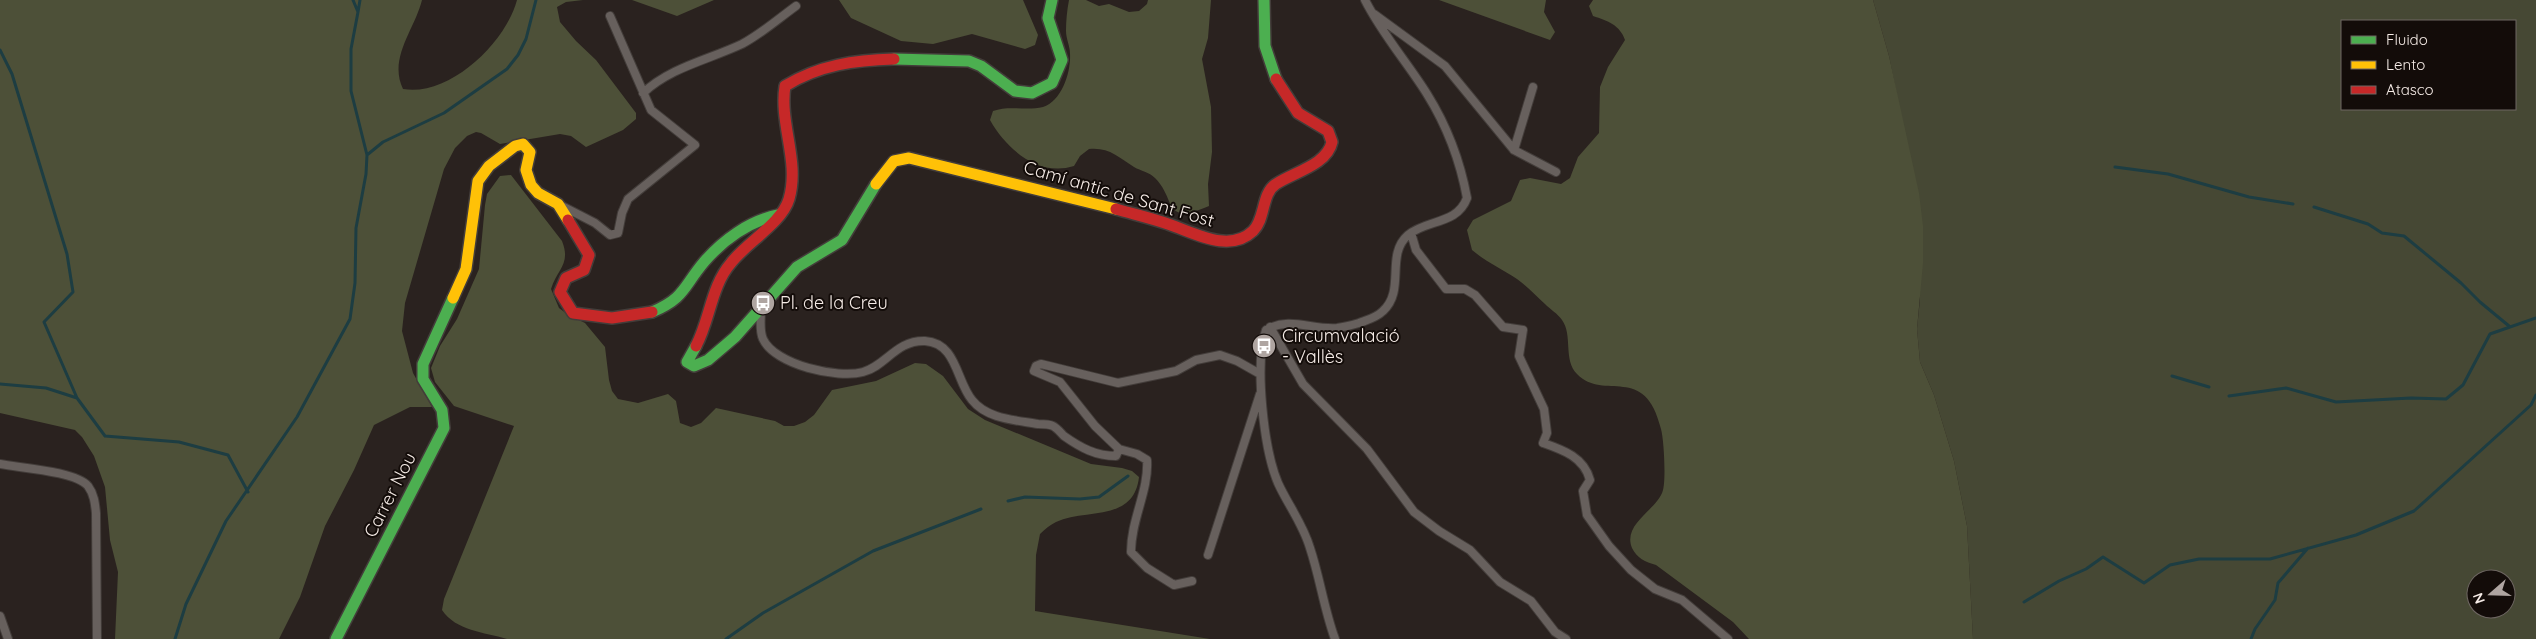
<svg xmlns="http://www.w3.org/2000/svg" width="2536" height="639" font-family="Quicksand,sans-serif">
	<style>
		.green { fill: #464834; fill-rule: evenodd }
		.forest { fill: #4d5038 }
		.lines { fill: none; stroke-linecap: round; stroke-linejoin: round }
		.stream { stroke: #1d3d42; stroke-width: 3 }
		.street-casing { stroke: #433d3a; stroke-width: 10 }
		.fast-casing { stroke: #433d3a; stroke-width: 14 }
		.slow-casing { stroke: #433d3a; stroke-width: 14 }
		.jam-casing { stroke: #433d3a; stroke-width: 14 }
		.street { stroke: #67605d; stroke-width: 8 }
		.fast { stroke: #4caf50; stroke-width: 11 }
		.slow { stroke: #ffc107; stroke-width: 11 }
		.jam { stroke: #c62828; stroke-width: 11 }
		.labels { text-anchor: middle; stroke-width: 4; stroke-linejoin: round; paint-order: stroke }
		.street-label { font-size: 18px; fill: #f6ece7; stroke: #130c09 }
		.poi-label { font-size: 18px; fill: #f6ece7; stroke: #130c09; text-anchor: start }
	</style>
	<rect width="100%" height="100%" fill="#2a221f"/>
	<!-- green -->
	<path class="green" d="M1873,0H2536V639H1973L1967,526L1954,461L1934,395L1920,362L1917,329L1920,299L1903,126L1889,56ZM2342,21H2515V109H2342ZM2476,579H2506V609H2476Z"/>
	<!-- forest -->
	<path class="forest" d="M0,0H422C415,29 388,58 403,89C450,97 506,42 517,0H583L566,2L557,7L560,22L576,41L596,60L636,113V119L623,130L586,147L571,136L560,134L500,144L481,133L476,132L467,136L455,148L444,169L405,303L402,331L413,373L432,407H410L374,425L354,470L325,526L300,597L279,639H115L118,572L110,540L105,487L94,456L82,437L75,430L0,413Z
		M632,0H714L677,16Z
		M839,0H1023L1038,35L1035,45L1025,49L972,34L933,44L901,41L851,18Z
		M1069,0H1086L1099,6L1109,4L1129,12L1139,11L1147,4L1148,0H1211L1208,38L1202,59L1211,107L1212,152L1208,184L1209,206C1162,226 1177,200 1155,178C1149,172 1141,171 1134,167C1118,157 1109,147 1089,149L1080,156L1074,166C1039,177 1007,150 990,120L993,111C1009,105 1026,111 1043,107C1062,101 1071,72 1070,54C1070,46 1066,39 1066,31C1066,21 1067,10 1069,0Z
		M1439,0H1546L1544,12L1555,32L1550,40Z
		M1593,0H1873L1889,56L1919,193L1923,226V263L1917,329L1920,362L1934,395L1954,461L1967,526L1973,639H1749L1733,622L1656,565C1645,562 1637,558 1632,548C1622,523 1658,510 1663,490C1666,479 1664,440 1661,429C1645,362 1604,402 1577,374C1563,360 1573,335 1562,320C1558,314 1550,309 1545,304C1536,296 1527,286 1517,279C1502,269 1486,262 1472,250L1467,230L1473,220L1511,201L1520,180L1530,178L1561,184L1570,178L1578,157L1599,133L1600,87L1608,67L1625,40C1620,25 1608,21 1593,16L1589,6Z
		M511,175L562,241C571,264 558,268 551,289L559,308L567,314L585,323L605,347L609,380L612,391L618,399L638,403L668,394L676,401L680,423L691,427L701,423L716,408L775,421L784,426H794L805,422L814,415L832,390L876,381L915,363L926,364L943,376L968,409L985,420L1091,464L1122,468L1132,471L1139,477C1134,523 1085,508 1056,522C1050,525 1045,529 1040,534L1036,555L1035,611L1210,639H507C484,632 456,631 442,610L444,599L514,426L454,406L435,382L431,368L440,346L457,319L479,269L485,205L487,194L500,176Z"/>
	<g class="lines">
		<!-- stream -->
		<path class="stream" d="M358,12L360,0
			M0,50L12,74L67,254L73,292L44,322L77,398L105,436L179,442L228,455L248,492
			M367,155L383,142L444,113L507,69L518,55L526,39L536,0
			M2115,167L2168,174L2249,197L2293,204
			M2314,207L2368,224L2382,233L2404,236L2461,283L2480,302L2509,326
			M2172,376L2209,387
			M0,384L46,388L77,398
			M2229,396L2286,388L2336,402L2411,398L2446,399L2463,385L2490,334L2536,318
			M1008,501L1025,497L1080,499L1099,497L1128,476
			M2024,602L2059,581L2086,569L2103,557L2144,583L2170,565L2199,559H2270L2356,535L2414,511L2531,405L2536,395
			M175,639L186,604L226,521L297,417L350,319L355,283L356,228L366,174L367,155L351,91V49L358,12L353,0
			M726,639L763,613L873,551L981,509
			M2251,639L2255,629L2275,600L2278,583L2308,548"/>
		<!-- street casing -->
		<g class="street-casing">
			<path id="street" d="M1374,14L1445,66L1514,150L1556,172
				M643,93C671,67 708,60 742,44C761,34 778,19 796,6
				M1514,150L1533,87
				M560,205L595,223L610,235L618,233L622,213L628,199L695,145L651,110L610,16
				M1411,233L1416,250L1446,289H1465L1475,295L1503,327L1523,330L1519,356L1544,409L1547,433L1543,443C1563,450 1584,457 1590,480L1583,491L1587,515L1609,546L1631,570L1655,589L1682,600L1728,639
				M761,309C761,320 759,330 763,339C775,365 838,379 863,372C886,366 896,340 925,341C957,343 956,381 972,400C987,419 1015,420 1038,424C1042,424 1049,424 1053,426C1057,428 1061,433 1064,436C1081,448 1096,456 1116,456L1119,449L1095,426L1060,382L1034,371L1036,366L1041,364L1118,383L1176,371L1196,360L1220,355L1237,361L1260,374
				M1270,327L1303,384L1367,449L1414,512L1439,531L1470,550L1500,582L1531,601L1555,632L1566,639
				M1119,449L1137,454L1147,460C1149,491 1131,519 1131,552L1147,568L1174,585L1192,581
				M0,464C20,468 75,471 88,486C94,494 95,503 96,513L97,639
				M1208,555L1260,394
				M0,616L8,639
				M1335,639C1324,609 1320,578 1310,548C1303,524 1288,505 1278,483C1264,450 1254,364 1266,330C1290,316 1311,330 1337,328C1344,327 1352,325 1359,323C1367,320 1376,318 1383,311C1406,290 1385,255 1408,235C1427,219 1457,225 1467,198C1460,160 1447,126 1427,94C1407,62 1382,34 1365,0"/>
		</g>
		<!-- fast casing -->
		<g class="fast-casing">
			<path id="fast" d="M1264,0L1265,46L1276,79
				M894,59L969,61L981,66L1015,91L1032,93L1052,83L1062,60L1048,18L1052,0
				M652,312C685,298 683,287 704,262C723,240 749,221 778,215
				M696,346L687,362L694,366L708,360L735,337L797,267L842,240L876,184
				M336,639L444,428L442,410L423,379V364L453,298"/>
		</g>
		<!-- slow casing -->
		<g class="slow-casing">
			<path id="slow" d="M876,184L894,161L909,158L1116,209
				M453,298L466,269L478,181L489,166L515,146L523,144L530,152L526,170L531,185L538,193L558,204L568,220"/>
		</g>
		<!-- jam casing -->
		<g class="jam-casing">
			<path id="jam" d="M1116,209C1133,214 1151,218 1168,224C1193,232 1229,254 1253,231C1266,218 1261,194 1276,184C1294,172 1327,165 1332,142L1328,131L1298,113L1276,79
				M568,220L589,255L584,270L566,278L560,292L573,313L612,318L652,312
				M696,346C710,320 711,286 731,263C746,243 782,223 789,199C800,161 779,124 785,86C819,65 855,60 894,59"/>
		</g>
		<!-- street -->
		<use href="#street" class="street"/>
		<!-- fast -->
		<use href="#fast" class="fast"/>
		<!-- slow -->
		<use href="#slow" class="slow"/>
		<!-- jam -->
		<use href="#jam" class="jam"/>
	</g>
	<!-- icons -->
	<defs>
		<g id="bus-disc" transform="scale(1.25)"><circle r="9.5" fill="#afa5a1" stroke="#130c09"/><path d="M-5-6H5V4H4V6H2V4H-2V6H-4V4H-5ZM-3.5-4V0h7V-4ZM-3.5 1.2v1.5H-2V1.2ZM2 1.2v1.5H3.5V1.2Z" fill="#fff"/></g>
	</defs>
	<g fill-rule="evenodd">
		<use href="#bus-disc" x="763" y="303"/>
		<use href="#bus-disc" x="1264" y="346"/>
	</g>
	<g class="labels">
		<!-- street labels -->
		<g class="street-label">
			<text transform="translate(1119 194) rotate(16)" y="6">Camí antic de Sant Fost</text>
			<text transform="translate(390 495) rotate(-63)" y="6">Carrer Nou</text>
		</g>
		<!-- poi labels -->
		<g class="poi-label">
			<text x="780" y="309">Pl. de la Creu</text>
			<text x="1282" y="342">Circumvalació<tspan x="1282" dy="21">- Vallès</tspan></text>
		</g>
	</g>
	<!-- legend -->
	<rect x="2341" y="20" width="175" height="90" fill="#130c09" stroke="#6e6662"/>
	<rect x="2351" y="36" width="25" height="8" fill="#4caf50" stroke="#6e6662"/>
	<text x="2386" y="45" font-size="15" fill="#f6ece7">Fluido</text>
	<rect x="2351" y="61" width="25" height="8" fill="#ffc107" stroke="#6e6662"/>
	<text x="2386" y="70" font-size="15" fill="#f6ece7">Lento</text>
	<rect x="2351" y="86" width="25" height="8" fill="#c62828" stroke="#6e6662"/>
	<text x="2386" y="95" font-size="15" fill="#f6ece7">Atasco</text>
	<!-- north arrow -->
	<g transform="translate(2491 594) rotate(250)"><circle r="24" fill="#130c09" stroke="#6e6662"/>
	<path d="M0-4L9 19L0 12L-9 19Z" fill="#afa5a1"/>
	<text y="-8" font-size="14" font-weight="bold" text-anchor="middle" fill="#f6ece7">N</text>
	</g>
</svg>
